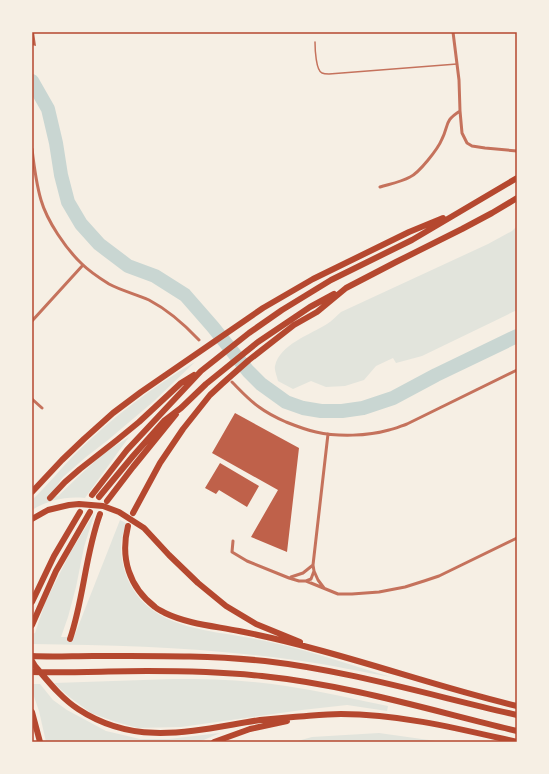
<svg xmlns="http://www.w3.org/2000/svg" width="549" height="774" font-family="Lato,sans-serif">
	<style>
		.green { fill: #e2e4dc }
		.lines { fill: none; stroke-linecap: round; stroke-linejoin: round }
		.river { stroke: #c9d6d2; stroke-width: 14 }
		.building { fill: #bf614a }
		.service { stroke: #c5725c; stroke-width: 1.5 }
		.minor { stroke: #c5725c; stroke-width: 3 }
		.motorway { stroke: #b5482f; stroke-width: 6 }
		.neatline { fill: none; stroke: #b5482f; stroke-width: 1.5 }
	</style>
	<rect width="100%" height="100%" fill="#f6efe4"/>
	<!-- green -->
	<path class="green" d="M517,226V310L422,356L396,363L393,358L376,366L364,380L345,386L326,387L311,381L293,389L278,381C277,376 274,370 275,366C280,344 310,335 327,324C332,321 336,316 341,312L488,244L512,231Z
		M195,362L153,402L108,440L86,457L63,477L48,498L58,496L79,476L104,453L129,437L85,498C67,496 48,500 32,510V500C48,485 62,467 78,451C113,417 152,387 195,362Z
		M95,512L84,547L76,587L68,617L61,637H74L120,520L126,523C125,528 123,533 122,537C119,552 123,569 129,582C148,622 193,629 233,635C246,637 261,640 274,643C314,652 353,666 391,677C362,672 332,665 302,661C212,648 122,645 32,644V634L35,633L45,603L70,553Z
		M173,679C211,679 249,680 286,686C320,691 354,699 388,706L387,711L347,705L302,710L181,727L138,728L116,722L91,713L68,696L54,683Z
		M32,684H40L53,700L67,710L106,731L140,739H169L220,733L199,742H46L39,711L32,691Z
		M379,733L443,742H294L312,737Z"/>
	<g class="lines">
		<!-- river -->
		<path class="river" d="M32,81L48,109L56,143L61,175L68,202L81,224L99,244L128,266L155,276L185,295L213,327L248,371L261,384L286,402L303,408L321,411H342L363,408L393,398L436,375L517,336"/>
	</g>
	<!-- building -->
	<path class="building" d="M32,32H34L36,46L32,45Z
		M235,413L299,448L287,552L251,537L278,490L212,453Z
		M220,463L259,486L247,507L219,490L216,494L205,488Z"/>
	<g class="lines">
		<!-- service -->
		<path class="service" d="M315,42C315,49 316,71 322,73C324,74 327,74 329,74L457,64"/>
		<!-- minor -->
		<path class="minor" d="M460,111L462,133L467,143L472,146L485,148L517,151
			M32,149C34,166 36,183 41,200C47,221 66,249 82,264C89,271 101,279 109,284C122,291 136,294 149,300C168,310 184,324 199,340
			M380,187C390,184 401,182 410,177C419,173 438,149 442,139C449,125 444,121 460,111L459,80L453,32
			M32,321L83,265
			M232,382C241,391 249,400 259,407C267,413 277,418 286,422C296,426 306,430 316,432C338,437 368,436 389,430C395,429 401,426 407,424L517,370
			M32,399L42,408
			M233,541L232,552L247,561L289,578L299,581H306L338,594H352L379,592L405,587L424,581L439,576L517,538
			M314,571L318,580L324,588
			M291,577L303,573L313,565
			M306,581L311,579L314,571L313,565L328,434"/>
		<!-- motorway -->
		<path class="motorway" d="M32,492L62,460L84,439L113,413L141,392L263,308L313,279L409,232L443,218
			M92,495L127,450L201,371L249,333L282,310L331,280L412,240L517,178
			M99,497L133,456L164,421L181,408L206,384L258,342L310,307L334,294
			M50,498L65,482L80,469L117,440L139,422L181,383L194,375
			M107,501L133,467L176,414
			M133,513L160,463L183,429L210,395L223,383L249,360L294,325L317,312L346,288L396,262L462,229L492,213L517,198
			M32,519L48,510L69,505L79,504L103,506L119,512L144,528L169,555L198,583L226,606L256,624L300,642
			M128,526C120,558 129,587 155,607C158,610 162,611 165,613C188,624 214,626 239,631C264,636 290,642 315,649C383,667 449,690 517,706
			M32,602L54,556L80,512
			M32,625L56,571L90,512
			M70,639C84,598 85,555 100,514
			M32,656C52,657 72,656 93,656C150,656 208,655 265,661C351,671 433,696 517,715
			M32,661L35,666C48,681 61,698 78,709C137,748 195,730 260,720C271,719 282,718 293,717C309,716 325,714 341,714C400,714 460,729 517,742
			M32,672C70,673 109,671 147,671C186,671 224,672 262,676C349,685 433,711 517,731
			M32,712L40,742
			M214,742L250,729L287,721"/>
	</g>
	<!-- border -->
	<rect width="549" height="774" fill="none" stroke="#f6efe4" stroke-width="66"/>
	<rect x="33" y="33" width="483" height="708" class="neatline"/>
</svg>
